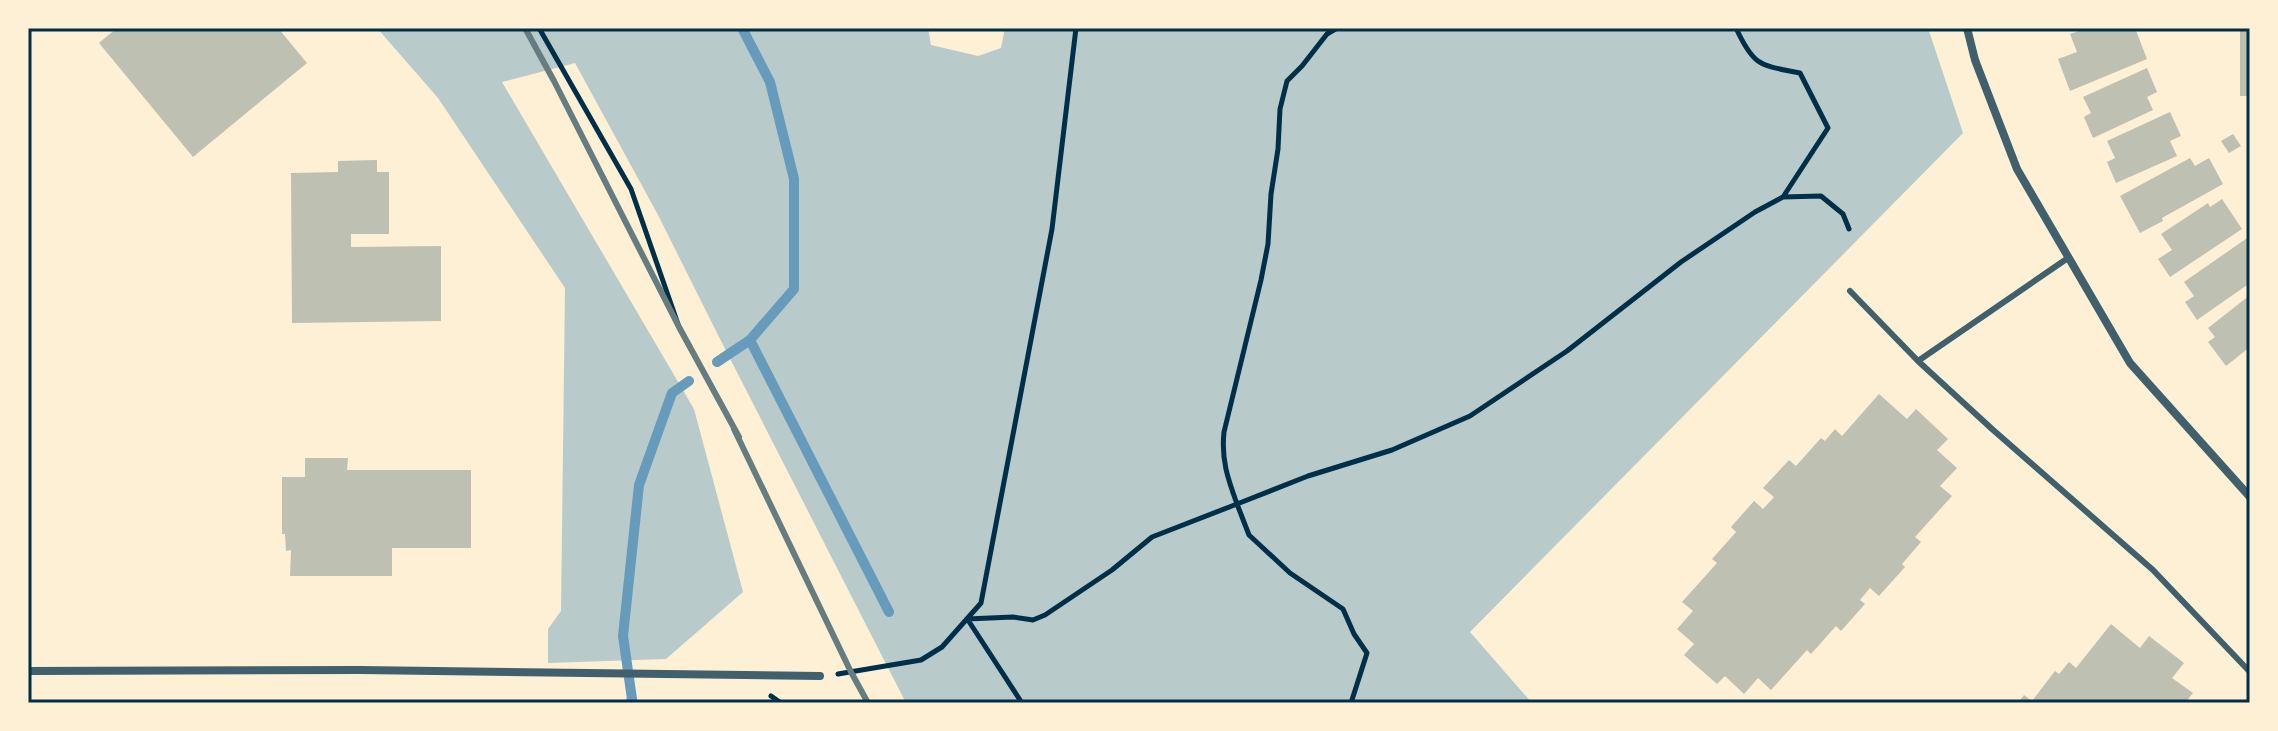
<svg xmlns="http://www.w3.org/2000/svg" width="2278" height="731" font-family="'DejaVu Sans',sans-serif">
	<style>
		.green { fill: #b9caca }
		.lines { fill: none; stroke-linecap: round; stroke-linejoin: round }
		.stream { stroke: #669bbc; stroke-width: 10 }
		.building { fill: #bec0b2 }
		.path { stroke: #003049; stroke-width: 5 }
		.service { stroke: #3f606c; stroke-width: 6 }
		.minor { stroke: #3f606c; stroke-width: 8 }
		.rail { stroke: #657d81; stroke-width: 6 }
		.neatline { fill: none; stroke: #003049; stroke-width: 3 }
	</style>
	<rect width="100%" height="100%" fill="#fdf0d5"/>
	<!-- green -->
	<path class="green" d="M377,28H928L931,45L978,56L1001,48L1005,28H1928L1963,133L1470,632L1532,703H906L720,339L658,215L575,63L502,82L694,409L743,592L666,659L548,663V629L561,611L565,288L438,98Z"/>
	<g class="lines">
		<!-- stream -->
		<path class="stream" d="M750,340L889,612
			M717,362L750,340L794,289V179L770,82L742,28
			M630,703L632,699L623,636L639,485L672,393L689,381"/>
	</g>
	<!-- building -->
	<path class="building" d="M117,28H278L307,63L193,157L99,43Z
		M2088,28H2135L2147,59L2070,91L2058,59L2077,52L2070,34Z
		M2240,28H2250V96H2240Z
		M2147,68L2157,92L2147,97L2153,110L2093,138L2084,117L2091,113L2083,97Z
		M2170,112L2181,136L2170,141L2177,156L2116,183L2107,162L2115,158L2107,141Z
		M2233,134L2241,146L2229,153L2221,141Z
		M2190,158L2195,166L2209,158L2223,184L2162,218L2163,221L2140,233L2120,196Z
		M377,160V172H389V234H351V247L441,246V321L292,323L291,173L338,172V161Z
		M2222,199L2242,229L2170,277L2158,259L2172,250L2161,234L2208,203L2210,207Z
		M2250,236V283L2197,320L2185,302L2194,296L2184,282Z
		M2250,295V347L2226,366L2208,342L2215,337L2208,328Z
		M1879,394L1907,419L1916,409L1948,439L1937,450L1957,468L1940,486L1952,496L1915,537L1921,542L1902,564L1905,567L1879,596L1870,588L1860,600L1865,604L1841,631L1836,626L1811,654L1807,650L1771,690L1758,678L1744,694L1725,676L1717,684L1684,655L1694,644L1677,629L1693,611L1682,602L1717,563L1712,559L1736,532L1731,527L1754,501L1763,509L1774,497L1763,488L1789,460L1796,466L1821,438L1825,441L1835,429L1842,436Z
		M305,458H348L347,470H471V548H392V576H290L291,550L286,551L285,534H282V477H305Z
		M2111,624L2140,648L2149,636L2184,663L2172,678L2193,693L2185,703H2018L2024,695L2032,701L2055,671L2059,674L2069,662L2076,668Z"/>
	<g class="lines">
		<!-- path -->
		<path class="path" d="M539,28L631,189L679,327
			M1736,28C1754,67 1760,65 1800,73L1828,128L1783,197
			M967,619L1013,617L1033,620L1045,615L1112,570L1152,537L1237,504C1228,479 1221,460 1224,432L1261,280L1268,244L1271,194L1278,149L1280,109L1287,81L1302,66L1327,34L1337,28
			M968,620L1022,703
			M838,674L921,660L942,647L981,603L1052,229L1076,28
			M771,696L781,703
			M1351,703L1367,653L1354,634L1343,609L1290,573L1249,535L1237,504L1308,476L1392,450L1470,416L1567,351L1681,262L1755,212L1783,197L1821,196L1843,214L1849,229"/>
		<!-- service -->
		<path class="service" d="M1850,291L1918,361L1992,429L2153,570L2250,672
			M1918,361L2068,258"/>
		<!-- minor -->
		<path class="minor" d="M1967,28L1975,60L2017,169L2130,363L2250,497
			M28,671L360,670L820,676"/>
		<!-- rail -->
		<path class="rail" d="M525,28L554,81L679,327L739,437
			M734,429L851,672L868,703"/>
	</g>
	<!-- border -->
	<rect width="2278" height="731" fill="none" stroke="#fdf0d5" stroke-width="60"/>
	<rect x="30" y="30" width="2218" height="671" class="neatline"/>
</svg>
